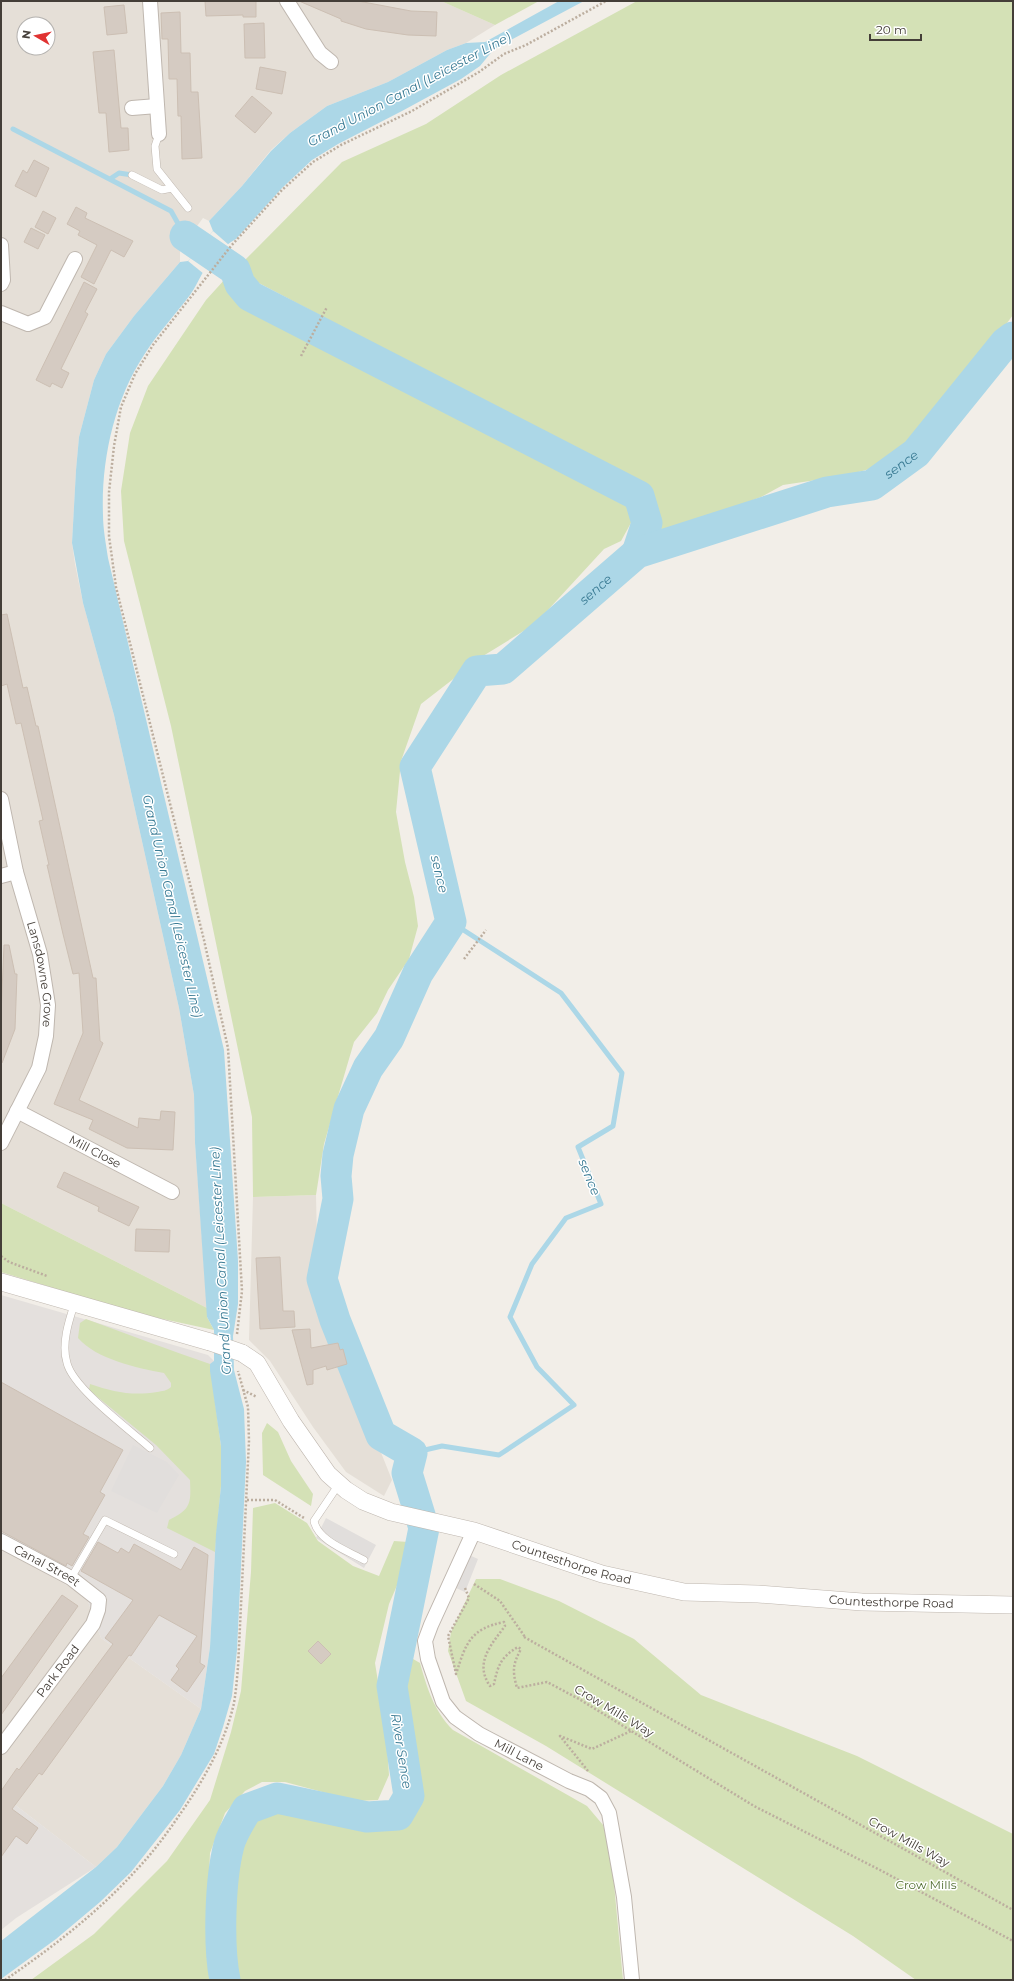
<svg xmlns="http://www.w3.org/2000/svg" width="1014" height="1981" font-family="Montserrat,sans-serif">
	<style>
		.residential { fill: #e5dfd7; fill-rule: evenodd }
		.industrial { fill: #e4e0dd }
		.green { fill: #d4e1b6 }
		.parking { fill: #e1dedc }
		.water { fill: #acd7e7 }
		.pier { fill: #f2eee8 }
		.lines { fill: none; stroke-linecap: round; stroke-linejoin: round }
		.stream { stroke: #acd7e7; stroke-width: 5 }
		.river { stroke: #acd7e7; stroke-width: 31 }
		.building { fill: #d5cbc2; stroke: #ccbfb3 }
		.service-casing { stroke: #bfb7af; stroke-width: 8 }
		.minor-casing { stroke: #bfb7af; stroke-width: 16 }
		.tertiary-casing { stroke: #bfb7af; stroke-width: 18 }
		.path { stroke: #bcae9f; stroke-width: 2.5; stroke-dasharray: 2 2; stroke-linecap: butt }
		.service { stroke: #fff; stroke-width: 7 }
		.minor { stroke: #fff; stroke-width: 14 }
		.tertiary { stroke: #fff; stroke-width: 17 }
		.tertiary-bridge-casing { stroke: #bfb7af; stroke-width: 18; stroke-linecap: butt }
		.tertiary-bridge { stroke: #fff; stroke-width: 17 }
		.labels { text-anchor: middle; stroke-width: 3; stroke-linejoin: round; paint-order: stroke }
		.street-label { font-size: 12px; fill: #443e38; stroke: #fff }
		.park-label { font-size: 12px; fill: #526f32; stroke: #fff }
		.water-label { font-size: 13px; font-style: italic; fill: #3a7b94; stroke: #fff }
	</style>
	<rect width="100%" height="100%" fill="#f2eee8"/>
	<!-- residential -->
	<path class="residential" d="M1,1H441L495,25L466,43L447,50L388,82L327,106L290,133L271,150L242,186L209,221L203,218L180,249V262L134,316L106,354L94,380L79,437L76,470L72,543L75,564L83,603L114,715L179,1008L194,1095L195,1143L207,1308L1,1203ZM24,24H48V48H24Z
		M316,1195L318,1287L327,1320L348,1357L350,1370L358,1395L392,1480L384,1496L346,1472L313,1427L270,1361L249,1340L253,1197Z
		M1,1548L86,1596L101,1638L201,1709L181,1755L163,1786L117,1847L96,1867L1,1794Z"/>
	<!-- industrial -->
	<path class="industrial" d="M1,1295L208,1355L214,1361L216,1534L210,1647L201,1709L101,1638L86,1596L1,1548Z
		M1,1794L96,1867L16,1918L1,1930Z"/>
	<!-- green -->
	<path class="green" d="M441,1H539L495,25Z
		M637,1H1013V315L974,367L941,400L916,438L885,465L843,476L783,485L761,497L686,525L653,532L658,517L648,488L251,279L244,261L342,162L426,124L501,75Z
		M226,278L244,305L627,500L632,521L621,541L604,549L535,624L483,656L421,704L401,761L396,812L405,862L414,897L418,926L409,959L388,990L377,1013L354,1042L324,1144L316,1195L253,1197L252,1117L171,726L124,541L121,491L130,433L148,386L206,300Z
		M1,1203L207,1308V1317L214,1330L135,1313L1,1272Z
		M86,1319C128,1334 169,1350 210,1364L221,1446V1486L215,1552L167,1528L169,1520C191,1509 191,1504 190,1480L156,1445L89,1390L90,1384C113,1392 132,1396 157,1392C162,1391 167,1391 171,1387V1383L164,1373C137,1368 96,1359 78,1338L80,1323Z
		M267,1423L278,1432L291,1461L313,1494L311,1506L263,1475L262,1433Z
		M275,1503L307,1523L318,1541L353,1566L379,1576L394,1541L408,1542L411,1553L389,1604L375,1663L386,1731L389,1775L378,1800L356,1801L285,1782H262L245,1791L225,1813L210,1853L208,1898L210,1965L212,1980H31L94,1934L167,1861L210,1800L231,1732L241,1691L251,1572L253,1508Z
		M476,1579H500L559,1601L634,1639L701,1695L857,1756L1013,1834V1980H916L853,1936L546,1746L466,1701L448,1651L451,1632Z
		M413,1659L420,1663C427,1688 434,1711 453,1730L587,1806L603,1825L611,1852L623,1980H234L228,1943L225,1878L233,1847L253,1814L275,1805L343,1825L374,1827L405,1815C423,1778 408,1734 403,1694C403,1682 403,1666 413,1659Z"/>
	<!-- parking -->
	<path class="parking" d="M133,1445L167,1462L179,1475L157,1513L111,1491Z
		M326,1518L376,1545L364,1568L316,1538Z
		M469,1555L478,1559L465,1592L456,1588Z"/>
	<!-- water -->
	<path class="water" d="M559,1H584L494,49L480,66L461,79L402,111L338,144L312,160L282,188L236,239C223,246 209,261 202,274C198,281 195,288 190,295C175,315 157,334 144,355C114,401 101,460 103,515C103,529 106,544 108,558L224,1050L238,1261V1304L233,1336L234,1370L244,1409L246,1462L237,1650L232,1696L223,1727L214,1754L180,1810L131,1872L100,1902L56,1939L1,1979V1941L96,1867L117,1847L163,1786L181,1755L201,1709L210,1647L216,1534L221,1486V1446L210,1371V1364L214,1361V1330L207,1317L195,1143L194,1095L179,1008L114,715L83,603L72,543L76,470L79,437L94,380L106,354L134,316L180,262L188,261L213,231L209,221L242,186L271,151L290,133L327,106L388,82L447,50L466,43L485,42Z"/>
	<!-- pier -->
	<path class="pier" d="M213,231L229,245L204,274L188,261Z"/>
	<g class="lines">
		<!-- stream -->
		<path class="stream" d="M13,129L171,211L185,236
			M110,179L119,173L132,175
			M412,1453L442,1446L499,1455L574,1405L537,1367L510,1317L532,1264L566,1218L601,1204L578,1147L613,1126L622,1073L561,993L451,922"/>
		<!-- river -->
		<g class="river">
			<path d="M185,236L235,270L240,284L250,296L639,496L647,523L637,553"/>
			<path id="s1" d="M225,1980C218,1946 220,1879 229,1845C232,1833 241,1820 247,1809L277,1798L367,1817L398,1815L409,1796L392,1686L424,1528L407,1473L412,1453L381,1435L335,1320L322,1279L338,1199L336,1176L338,1155L349,1109L368,1068L389,1038L418,973L451,922L415,767L477,671L503,669L637,553L827,492L872,485L916,453L1005,343L1013,337"/>
		</g>
	</g>
	<!-- building -->
	<path class="building" d="M205,1H256V17H243V15L206,16Z
		M299,1H358L411,11L437,12L436,36L408,35L366,29L341,21V19Z
		M124,5L127,33L107,35L104,7Z
		M180,12L181,53H190L191,92H198L202,158L182,159L181,116H178L177,79H169L168,39H162L161,13Z
		M264,23L265,58H245L244,24Z
		M114,50L121,128H128L129,150L109,152L106,113H99L93,52Z
		M260,67L286,72L282,94L256,89Z
		M252,96L272,113L255,133L235,116Z
		M34,160L49,168L36,197L15,186L23,170L27,173Z
		M76,207L87,213L85,218L133,241L124,257L111,250L94,284L81,277L97,245L78,235L80,231L67,224Z
		M43,211L56,218L48,234L35,227Z
		M31,228L45,235L38,249L24,242Z
		M84,282L97,289L85,312L88,314L61,369L69,373L62,388L52,383L50,387L36,380Z
		M7,614L23,688L27,687L36,726H38L93,978H96L100,1041L103,1043L79,1100L138,1128L139,1118L160,1120L161,1111L175,1112L173,1150L127,1148L89,1129L93,1120L54,1104L83,1033L79,973L73,974L63,934L47,865H49L39,821L43,820L21,723L16,724L7,684L1,686V615Z
		M4,945H9L15,974H17L15,1029L2,1063H1V1015Z
		M64,1172L139,1207L129,1226L98,1211L99,1207L57,1187Z
		M136,1229L170,1230L169,1252L135,1251Z
		M280,1257L283,1311H294L295,1327L260,1329L256,1258Z
		M310,1329L311,1348L338,1343L340,1350L343,1349L347,1364L327,1370L326,1366L313,1370V1384L307,1385L292,1330Z
		M1,1382L123,1450L100,1492L105,1495L83,1534L89,1537L72,1566L67,1563L66,1566L1,1531Z
		M98,1542L118,1553L121,1548L129,1553L134,1544L181,1570L194,1547L208,1555L200,1663L205,1666L187,1692L171,1680L179,1669L176,1666L197,1636L159,1615L131,1656L129,1655L42,1775L39,1773L12,1809L38,1828L27,1844L16,1836L1,1857V1791L17,1768L19,1770L113,1644L105,1638L133,1600L81,1571Z
		M62,1595L78,1606L1,1715V1678Z
		M318,1641L331,1654L321,1664L308,1651Z"/>
	<g class="lines">
		<!-- service casing -->
		<g class="service-casing">
			<path id="service" d="M159,134L155,146L157,169L188,208
				M132,175L162,190L172,188
				M75,1302C69,1320 61,1344 67,1363C73,1388 130,1430 150,1448
				M339,1484L314,1521C318,1541 348,1551 364,1560
				M71,1578L105,1520L174,1554"/>
		</g>
		<!-- minor casing -->
		<g class="minor-casing">
			<g id="minor">
				<path d="M150,1L159,134"/>
				<path d="M287,1L320,53L331,62"/>
				<path d="M132,108L157,106"/>
				<path d="M1,245L3,280L1,284"/>
				<path d="M1,313L28,324L45,317L75,259"/>
				<path id="s2" d="M1,799L16,872L40,954L48,1005L46,1036L39,1068L1,1143"/>
				<path d="M1,876L16,872"/>
				<path id="s3" d="M17,1111L172,1192"/>
				<path id="s4" d="M474,1531L431,1625L425,1641L428,1659L443,1702L455,1717L479,1734L569,1781L589,1789L601,1798L609,1813L624,1897L632,1980"/>
				<path id="s5" d="M1,1541L71,1578L99,1600L98,1610L93,1624L1,1747"/>
			</g>
		</g>
		<!-- tertiary casing -->
		<g class="tertiary-casing">
			<g id="tertiary">
				<path d="M1,1282L210,1342"/>
				<path id="s6" d="M242,1353L257,1363L291,1421L328,1474L346,1490L363,1501L391,1512L474,1531L602,1574L684,1592L758,1594L862,1602L1013,1605"/>
			</g>
		</g>
		<!-- path -->
		<path class="path" d="M301,356L327,307
			M464,959L486,930
			M1,1256L9,1262L47,1276
			M237,1334L242,1291L228,1048L204,940L116,587L109,536V492L114,446L121,407L135,374L153,345L231,246L282,190L313,162L341,145L412,111L479,72L504,54L526,45L606,1
			M243,1390L257,1397
			M247,1500H275L304,1518
			M474,1584L500,1601L525,1637
			M465,1588L469,1598L448,1636L456,1674C466,1643 470,1629 504,1622L505,1626C491,1645 474,1663 490,1686L494,1684C498,1665 501,1657 518,1647L521,1649C513,1664 512,1670 517,1688L547,1682L579,1699L754,1806L880,1870L1013,1941
			M524,1637L1013,1910
			M588,1771L560,1736L592,1749L631,1731
			M5,1980C53,1947 100,1911 139,1867C157,1848 172,1826 187,1804C207,1774 226,1739 234,1703C236,1691 237,1679 238,1667L249,1441L248,1407L238,1371"/>
		<!-- service -->
		<use href="#service" class="service"/>
		<!-- minor -->
		<use href="#minor" class="minor"/>
		<!-- tertiary -->
		<use href="#tertiary" class="tertiary"/>
		<!-- tertiary-bridge casing -->
		<g class="tertiary-bridge-casing">
			<path id="tertiary-bridge" d="M210,1342L242,1353"/>
		</g>
		<!-- tertiary-bridge -->
		<use href="#tertiary-bridge" class="tertiary-bridge"/>
	</g>
	<g class="labels">
		<!-- street labels -->
		<g class="street-label">
			<text dy="4" stroke="none"><textPath href="#s2" startOffset="180">Lansdowne Grove</textPath></text>
			<text dy="4" stroke="none"><textPath href="#s3" startOffset="88">Mill Close</textPath></text>
			<text dy="4" stroke="none"><textPath href="#s6" startOffset="412">Countesthorpe Road</textPath></text>
			<text dy="4" stroke="none"><textPath href="#s5" startOffset="52">Canal Street</textPath></text>
			<text dy="4" stroke="none"><textPath href="#s6" startOffset="736">Countesthorpe Road</textPath></text>
			<text transform="translate(58 1671) rotate(-53)" y="4">Park Road</text>
			<text transform="translate(614 1711) rotate(31)" y="4">Crow Mills Way</text>
			<text dy="4" stroke="none"><textPath href="#s4" startOffset="278">Mill Lane</textPath></text>
			<text transform="translate(909 1842) rotate(29)" y="4">Crow Mills Way</text>
		</g>
		<!-- park labels -->
		<g class="park-label">
			<text x="926" y="1889">Crow Mills</text>
		</g>
		<!-- water labels -->
		<g class="water-label">
			<text transform="translate(409 89) rotate(-28)" y="5">Grand Union Canal (Leicester Line)</text>
			<text dy="5" stroke="none"><textPath href="#s1" startOffset="2051">sence</textPath></text>
			<text dy="5" stroke="none"><textPath href="#s1" startOffset="1715">sence</textPath></text>
			<text transform="translate(440 874) rotate(77)" y="5">sence</text>
			<text transform="translate(173 906) rotate(77)" y="5">Grand Union Canal (Leicester Line)</text>
			<text transform="translate(590 1177) rotate(68)" y="5">sence</text>
			<text transform="translate(220 1261) rotate(-93)" y="5">Grand Union Canal (Leicester Line)</text>
			<text transform="translate(402 1751) rotate(81)" y="5">River Sence</text>
		</g>
	</g>
	<!-- border -->
	<rect width="1014" height="1981" fill="none" stroke="#443e38" stroke-width="4"/>
	<!-- north arrow -->
	<g transform="translate(36 36) rotate(279)"><circle r="19" fill="#ffffff" stroke="#b4b2af"/>
	<path d="M0-3L7 15L0 10L-7 15Z" fill="#e03332"/>
	<text y="-6" font-size="11" font-weight="bold" text-anchor="middle" fill="#443e38">N</text>
	</g>
	<!-- scale -->
	<path d="M870 34v6h51v-6" fill="none" stroke="#443e38" stroke-width="2"/>
	<text x="876" y="34" font-size="12" fill="#443e38" stroke="#ffffff" stroke-width="3" paint-order="stroke">20 m</text>
</svg>
